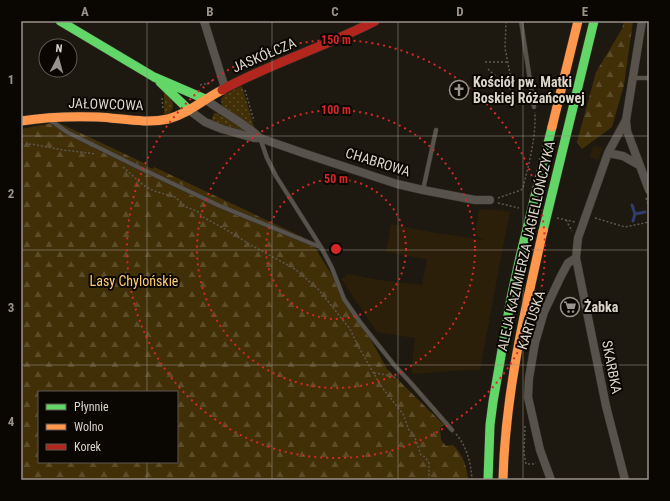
<svg xmlns="http://www.w3.org/2000/svg" width="670" height="501" font-family="'Roboto Condensed',sans-serif">
	<style>
		.built { fill: #2b1f09 }
		.green { fill: url(#green-dots) }
		.forest { fill: url(#forest-firs); fill-rule: evenodd }
		.lines { fill: none; stroke-linecap: round; stroke-linejoin: round }
		.stream { stroke: #303c6d; stroke-width: 3 }
		.lane-casing { stroke: #36332c; stroke-width: 5 }
		.street-casing { stroke: #36332c; stroke-width: 9 }
		.fast-casing { stroke: #36332c; stroke-width: 10 }
		.slow-casing { stroke: #36332c; stroke-width: 10 }
		.jam-casing { stroke: #36332c; stroke-width: 10 }
		.path { stroke: #5b5851; stroke-width: 1.5; stroke-dasharray: 2 2; stroke-linecap: butt }
		.lane { stroke: #57534c; stroke-width: 4 }
		.street { stroke: #57534c; stroke-width: 8 }
		.fast { stroke: #63d668; stroke-width: 9 }
		.slow { stroke: #ff974d; stroke-width: 9 }
		.jam { stroke: #b3261e; stroke-width: 9 }
		.grid { fill: none; stroke: #999389; stroke-width: 1; stroke-opacity: 0.55 }
		.ring { fill: none; stroke: #d62828; stroke-width: 2; stroke-dasharray: 2 4 }
		.labels { text-anchor: middle; stroke-width: 4; stroke-linejoin: round; paint-order: stroke }
		.street-label { font-size: 14px; fill: #dbd5ca; stroke: #0a0702 }
		.poi-label { font-size: 14px; font-weight: bold; fill: #dbd5ca; stroke: #0a0702; text-anchor: start }
		.park-label { font-size: 14px; fill: #ffcd72; stroke: #0a0702 }
		.centre { fill: #d62828; stroke: #0a0702; stroke-width: 2 }
		.ring-label { font-size: 12px; text-anchor: middle; font-weight: bold; fill: #d62828; stroke: #0a0702; stroke-width: 4; stroke-linejoin: round; paint-order: stroke }
		.neatline { fill: none; stroke: #999389; stroke-width: 1.5 }
		.grid-label { font-size: 13px; text-anchor: middle; font-weight: bold; fill: #999389 }
	</style>
	<defs>
		<pattern id="green-dots" width="8" height="8" patternUnits="userSpaceOnUse"><rect width="8" height="8" fill="#412f07"/><path d="M2 2h.1M6 6h.1" fill="none" stroke="#5c4c2a" stroke-width="1.8" stroke-linecap="round"/></pattern>
		<pattern id="forest-firs" width="22" height="20" patternUnits="userSpaceOnUse"><rect width="22" height="20" fill="#412f07"/><path d="M5 1l3.5 6h-7zM16 11l3.5 6h-7z" fill="#5c4c2a"/></pattern>
	</defs>
	<rect width="100%" height="100%" fill="#1e1910"/>
	<!-- built -->
	<path class="built" d="M593,146L603,148L598,160L590,157Z
		M479,209L497,210L510,212L509,219L505,236L480,370H465L412,374L413,355L415,338L377,332L341,279L348,274L379,280L422,285L427,259L386,252L391,224L430,232L485,240L475,235Z"/>
	<!-- green -->
	<path class="green" d="M242,86L254,127L224,108L222,106L221,99L225,94Z
		M164,92C168,97 176,102 172,110C170,114 168,114 164,114Z
		M214,113H216L248,131L247,132L213,122L211,121Z"/>
	<!-- forest -->
	<path class="forest" d="M624,21H633L624,85L612,127L582,149L577,142L596,72L622,29Z
		M57,122L146,164V166L153,169L154,167L311,241L366,331L387,369L444,425L440,428L441,440L446,446L453,445C463,455 467,466 468,480H21V129ZM39,392H177V462H39Z"/>
	<g class="lines">
		<!-- stream -->
		<path class="stream" d="M632,205L635,214L633,221
			M635,214L645,212"/>
		<!-- lane casing -->
		<g class="lane-casing">
			<path id="lane" d="M521,21L534,107
				M633,78H649
				M50,120L67,132L142,169L220,206L320,247
				M260,138L267,158L276,176L321,247L332,268L344,299L360,322L395,366L410,382L452,430
				M423,190L436,130"/>
		</g>
		<!-- street casing -->
		<g class="street-casing">
			<path id="street" d="M204,21L225,88
				M205,99C223,113 244,122 260,138
				M189,110L205,122L222,129L254,138H260L303,153L397,184L423,190L475,200H490
				M626,120L627,131L649,190
				M608,153L623,156L639,165
				M551,480L540,450L528,397L529,378L535,343L544,312L561,276L568,263L576,258
				M625,480L606,406L576,258L578,238L608,153L626,120L642,21"/>
		</g>
		<!-- fast casing -->
		<g class="fast-casing">
			<path id="fast" d="M60,21L154,77L205,99
				M160,82L189,110
				M543,231L594,21
				M488,480L490,425L493,402L511,298L520,257L552,127"/>
		</g>
		<!-- slow casing -->
		<g class="slow-casing">
			<path id="slow" d="M21,121C46,117 72,116 98,117C120,118 146,124 168,119C188,114 204,99 222,90
				M552,127L578,21
				M503,480C505,396 524,313 543,231"/>
		</g>
		<!-- jam casing -->
		<g class="jam-casing">
			<path id="jam" d="M222,90C271,63 325,47 375,21"/>
		</g>
		<!-- path -->
		<path class="path" d="M485,62H507
			M488,69L510,89L511,79L505,48L506,23
			M200,85L209,83L213,80
			M245,90L254,121
			M162,98L163,110
			M21,145L31,144L63,150L89,153
			M88,153L95,154
			M123,167L143,185L154,191L175,197L186,207L197,211L203,217L232,233L249,244L295,269L319,290L350,329L358,346L381,386L403,414L409,430L414,435L421,455L425,457L429,463V480
			M498,198L521,190L523,188C529,163 536,138 535,112
			M646,198L649,206
			M498,203L519,208
			M557,218L575,222
			M595,218L625,227L630,226L649,222
			M566,220L572,231
			M374,373L388,375L397,378
			M525,426L524,453L526,464H533L536,463
			M456,434C467,447 471,463 472,480"/>
		<!-- lane -->
		<use href="#lane" class="lane"/>
		<!-- street -->
		<use href="#street" class="street"/>
		<!-- fast -->
		<use href="#fast" class="fast"/>
		<!-- slow -->
		<use href="#slow" class="slow"/>
		<!-- jam -->
		<use href="#jam" class="jam"/>
	</g>
	<!-- grid -->
	<path class="grid" d="M147,21V392M272,21V480M398,21V480M523,21V480M21,136H649M21,250H649M21,365H649M147,462V480"/>
	<!-- distance rings -->
	<g class="ring">
		<circle cx="336" cy="249" r="70"/>
		<circle cx="336" cy="249" r="139"/>
		<circle cx="336" cy="249" r="209"/>
	</g>
	<!-- icons -->
	<defs>
		<g id="church-ring" transform="scale(1)"><circle r="9.5" fill="#0a0702" stroke="#999389" stroke-width="1.5"/><path d="M-1.2-6h2.4v3.5h3.3v2.4h-3.3V6h-2.4V-.1h-3.3v-2.4h3.3Z" fill="#999389"/></g>
		<g id="supermarket-ring" transform="scale(1)"><circle r="9.5" fill="#0a0702" stroke="#999389" stroke-width="1.5"/><path d="M-6-5.5h2.5l.6 2H6L4.5 2H-2.5L-4.4-4H-6ZM-1.5 3.2a1.3 1.3 0 1 0 .1 0ZM3 3.2a1.3 1.3 0 1 0 .1 0Z" fill="#999389"/></g>
	</defs>
	<g fill-rule="evenodd">
		<use href="#church-ring" x="459" y="90"/>
		<use href="#supermarket-ring" x="570" y="307"/>
	</g>
	<g class="labels">
		<!-- street labels -->
		<g class="street-label">
			<text transform="translate(264 55) rotate(-23)" y="5">JASKÓŁCZA</text>
			<text transform="translate(106 104) rotate(2)" y="5">JAŁOWCOWA</text>
			<text transform="translate(378 162) rotate(17)" y="5">CHABROWA</text>
			<text transform="translate(526 246) rotate(-77)" y="5">ALEJA KAZIMIERZA JAGIELLOŃCZYKA</text>
			<text transform="translate(531 320) rotate(-72)" y="5">KARTUSKA</text>
			<text transform="translate(612 367) rotate(79)" y="5">SKARBKA</text>
		</g>
		<!-- poi labels -->
		<g class="poi-label">
			<text x="473" y="87">Kościół pw. Matki<tspan x="473" dy="16">Boskiej Różańcowej</tspan></text>
			<text x="584" y="312">Żabka</text>
		</g>
		<!-- park labels -->
		<g class="park-label">
			<text x="134" y="286">Lasy Chylońskie</text>
		</g>
	</g>
	<circle cx="336" cy="249" r="6" class="centre"/>
	<g class="ring-label">
		<text x="336" y="44">150 m</text>
		<text x="336" y="114">100 m</text>
		<text x="336" y="183">50 m</text>
	</g>
	<!-- border -->
	<rect width="670" height="501" fill="none" stroke="#0a0702" stroke-width="44"/>
	<!-- legend -->
	<rect x="38" y="391" width="140" height="72" fill="#0a0702" stroke="#5e5952"/>
	<rect x="46" y="404" width="20" height="6" fill="#63d668" stroke="#5e5952"/>
	<text x="74" y="411" font-size="12" fill="#dbd5ca">Płynnie</text>
	<rect x="46" y="424" width="20" height="6" fill="#ff974d" stroke="#5e5952"/>
	<text x="74" y="431" font-size="12" fill="#dbd5ca">Wolno</text>
	<rect x="46" y="444" width="20" height="6" fill="#b3261e" stroke="#5e5952"/>
	<text x="74" y="451" font-size="12" fill="#dbd5ca">Korek</text>
	<!-- north arrow -->
	<g transform="translate(58 58) rotate(6)"><circle r="19" fill="#0a0702" stroke="#5e5952"/>
	<path d="M0-3L7 15L0 10L-7 15Z" fill="#999389"/>
	<text y="-6" font-size="11" font-weight="bold" text-anchor="middle" fill="#dbd5ca">N</text>
	</g>
	<rect x="22" y="22" width="626" height="457" class="neatline"/>
	<g class="grid-label">
		<text x="85" y="16">A</text>
		<text x="210" y="16">B</text>
		<text x="335" y="16">C</text>
		<text x="460" y="16">D</text>
		<text x="585" y="16">E</text>
		<text x="11" y="84">1</text>
		<text x="11" y="198">2</text>
		<text x="11" y="312">3</text>
		<text x="11" y="426">4</text>
	</g>
</svg>
